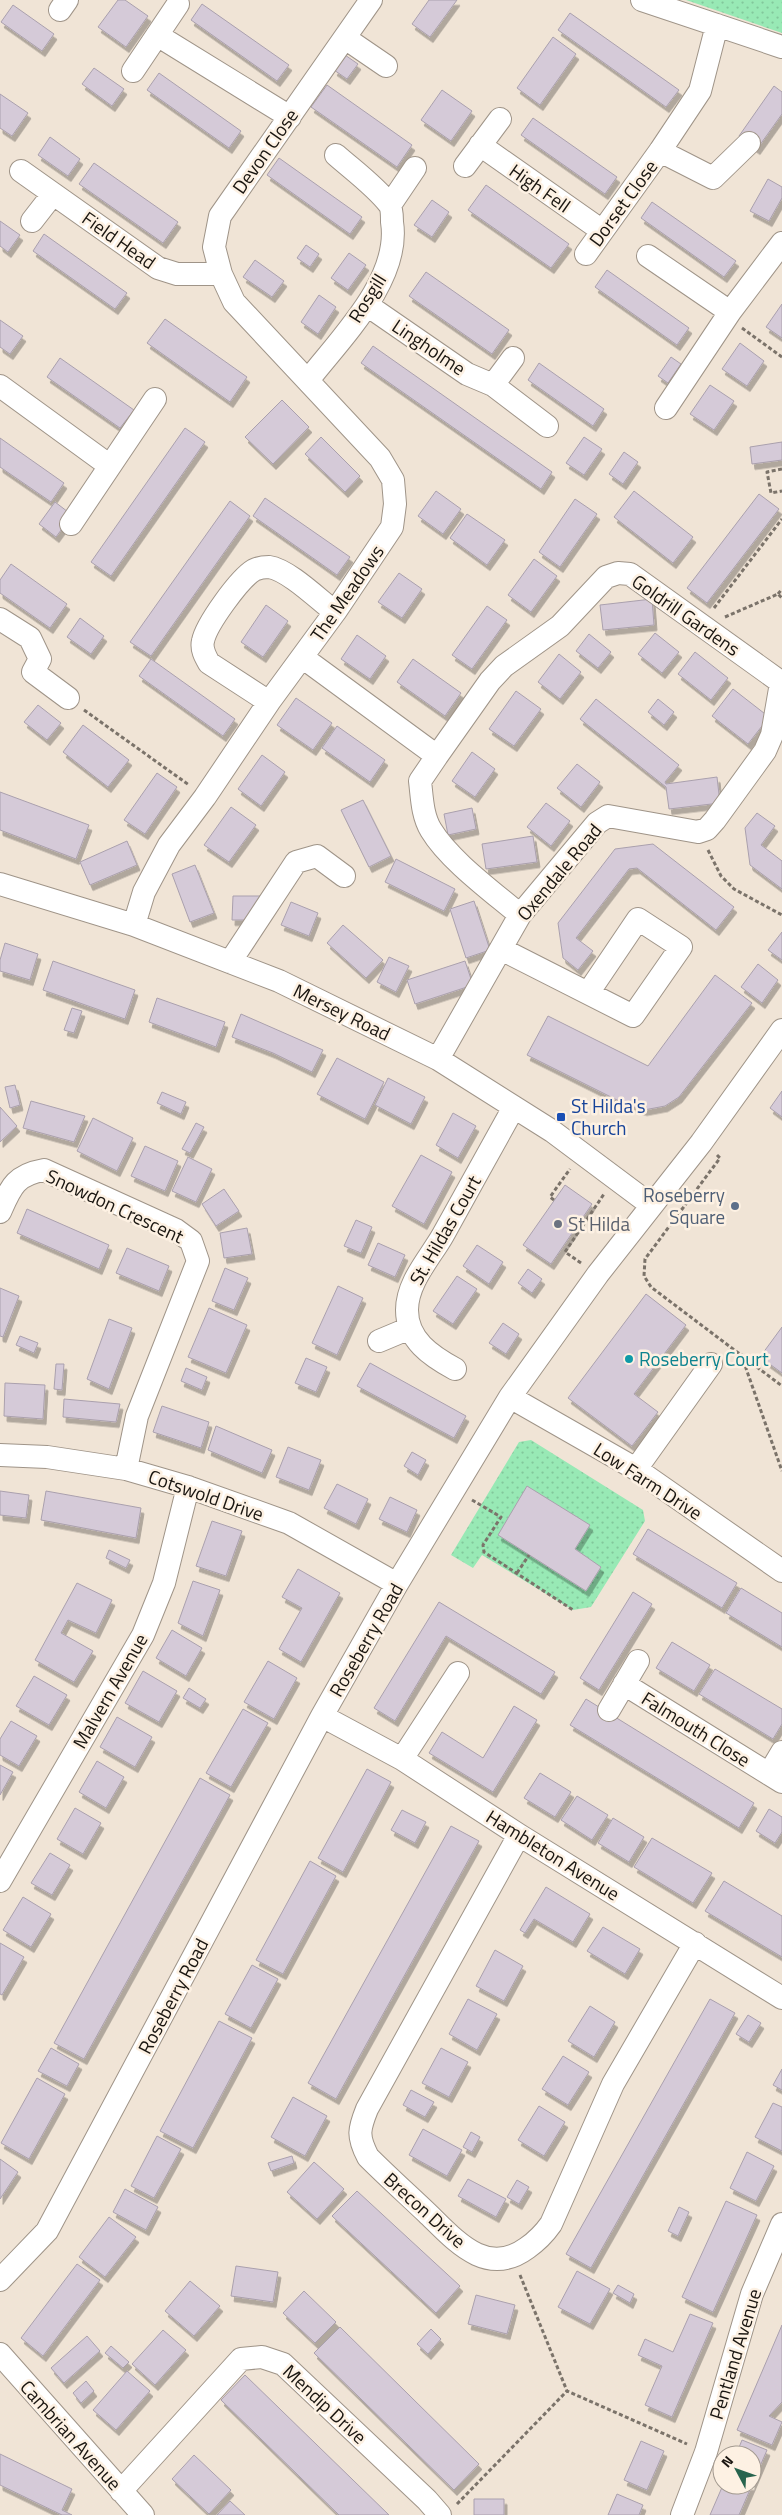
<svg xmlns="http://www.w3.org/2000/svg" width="782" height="2515" font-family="'Titillium Web',sans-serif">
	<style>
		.grass { fill: url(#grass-dots) }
		.building { fill: #d5cad8; stroke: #aaa0ad; filter: url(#shadow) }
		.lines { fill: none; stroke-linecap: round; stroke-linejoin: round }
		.minor-casing { stroke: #9f9488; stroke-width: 24 }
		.path { stroke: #7b736a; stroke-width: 3; stroke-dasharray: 4 2.5; stroke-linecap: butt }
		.minor { stroke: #fff; stroke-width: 22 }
		.transit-dot { fill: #1a4fb4; stroke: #fdf1e3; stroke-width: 2 }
		.service-dot { fill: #5c6f8a; stroke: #fdf1e3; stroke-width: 2 }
		.worship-dot { fill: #6b7280; stroke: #fdf1e3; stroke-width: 2 }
		.culture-dot { fill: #0f9aa8; stroke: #fdf1e3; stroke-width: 2 }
		.labels { text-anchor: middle; stroke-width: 5; stroke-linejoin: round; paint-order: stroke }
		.street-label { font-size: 19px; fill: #191510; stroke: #fdf1e3 }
		.transit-label { font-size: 19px; fill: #164399; stroke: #fdf1e3; text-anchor: start }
		.service-label { font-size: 19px; fill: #4e5e75; stroke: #fdf1e3; text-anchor: end }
		.worship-label { font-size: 19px; fill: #5b616d; stroke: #fdf1e3; text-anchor: start }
		.culture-label { font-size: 19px; fill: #0d838f; stroke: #fdf1e3; text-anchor: start }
	</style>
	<defs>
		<pattern id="grass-dots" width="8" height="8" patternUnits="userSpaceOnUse" patternTransform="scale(1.25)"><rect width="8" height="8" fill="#98e9b5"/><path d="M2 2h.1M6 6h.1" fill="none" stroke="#82c79b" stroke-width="1.8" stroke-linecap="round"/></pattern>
		<filter id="shadow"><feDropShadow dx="3" dy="5.5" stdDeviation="0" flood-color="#0004"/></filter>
	</defs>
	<rect width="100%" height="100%" fill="#f0e4d6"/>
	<!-- grass -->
	<path class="grass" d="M686,0H782V33Z
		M531,1440L643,1510L645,1521L591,1607L573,1610L482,1555L473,1568L451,1555L519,1442Z"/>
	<!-- building -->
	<path class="building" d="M118,0H125L148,16L126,47L98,27Z
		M429,0H457L430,37L412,24Z
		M202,4L289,65L277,81L191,20Z
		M13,5L54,34L42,51L1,22Z
		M570,13L679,90L666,107L558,30Z
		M553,37L576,54L540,105L517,88Z
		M345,55L358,64L347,79L334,70Z
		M94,68L124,89L112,106L82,84Z
		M159,73L241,131L229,148L147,90Z
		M327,85L412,145L397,167L311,107Z
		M774,86L782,92V114L757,149L739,136Z
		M442,90L472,111L451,141L421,120Z
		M0,94L28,113L12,136L0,128Z
		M533,118L617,177L605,194L521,135Z
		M50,137L80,159L68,176L38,155Z
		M279,158L362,217L350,234L267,175Z
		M94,163L178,222L163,243L79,184Z
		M768,179L782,187V198L769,221L750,211Z
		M486,185L569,244L551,268L468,210Z
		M432,200L449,212L432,237L414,225Z
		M652,202L736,261L724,277L641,218Z
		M0,221L20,235L8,252L0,246Z
		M44,234L127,293L115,309L33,251Z
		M306,245L319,254L310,267L297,258Z
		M349,253L366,265L348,290L331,278Z
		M255,260L284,281L272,297L243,277Z
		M607,270L689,328L677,345L595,287Z
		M426,272L509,330L492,354L409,296Z
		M319,295L336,307L318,334L301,322Z
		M782,304V338L766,327Z
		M165,319L247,377L230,402L147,343Z
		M0,320L23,336L10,354L0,347Z
		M740,343L764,361L747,386L722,369Z
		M373,346L552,472L541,489L361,363Z
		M671,357L681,364L668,383L658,376Z
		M60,358L134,410L120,428L47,377Z
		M539,363L604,409L593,426L528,380Z
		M710,385L734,401L714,430L690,414Z
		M282,400L309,427L273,464L245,437Z
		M185,428L205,442L111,576L91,562Z
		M321,437L360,476L345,492L305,454Z
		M584,437L602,449L584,475L566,463Z
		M0,438L64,483L51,502L0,467Z
		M782,442V460L752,464L750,447Z
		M624,452L638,462L623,484L609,474Z
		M436,491L461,509L443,534L418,516Z
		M634,491L693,537L673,563L614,517Z
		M759,494L779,509L707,603L687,588Z
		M265,498L350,557L337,575L253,516Z
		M575,499L597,514L560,567L539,552Z
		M230,501L250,516L151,656L130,642Z
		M55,502L72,515L56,537L39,524Z
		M467,514L505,540L487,565L450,538Z
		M534,559L557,576L531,612L508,595Z
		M11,564L67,604L50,628L0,593V580Z
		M399,573L422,589L402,618L378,602Z
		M652,599L654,625L603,630L600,605Z
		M266,605L288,621L263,657L241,642Z
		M487,606L507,620L472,669L452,655Z
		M80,618L104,636L91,654L67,637Z
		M655,633L679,652L662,673L638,654Z
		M589,634L611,652L598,668L576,651Z
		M357,635L386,656L370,679L341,659Z
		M695,652L728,678L711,700L678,674Z
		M559,654L581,672L560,699L538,682Z
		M151,659L235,719L223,736L139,676Z
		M413,659L461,693L445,716L397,682Z
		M733,689L769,717L748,744L712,716Z
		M516,691L541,709L514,746L489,729Z
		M296,698L332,723L313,750L277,725Z
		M596,699L679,765L665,782L666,784L717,777L720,803L669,809L666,787L580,719Z
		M658,699L674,712L664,725L648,712Z
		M38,705L61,723L47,740L24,722Z
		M83,725L129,760L108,787L63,752Z
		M337,726L385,760L370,782L322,748Z
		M472,752L495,769L475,797L452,781Z
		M262,755L285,772L261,806L238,789Z
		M577,764L600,782L581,807L557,788Z
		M157,773L177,787L145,834L124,820Z
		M0,792L89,825L76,859L0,830Z
		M363,800L391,856L369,867L341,810Z
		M546,803L570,821L551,846L527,827Z
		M231,807L256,825L229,862L204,845Z
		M472,808L476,829L448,835L444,814Z
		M757,813L775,826L761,845L782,861V889L750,865L745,828Z
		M533,836L537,862L486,869L482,844Z
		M127,841L137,865L90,885L80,862Z
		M653,844L734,907L716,930L637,868L629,869L576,938L593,951L578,970L563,958L558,923L615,849Z
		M396,859L455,889L444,911L385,882Z
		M195,865L214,913L190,922L172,874Z
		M233,896H262V920H232Z
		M474,901L490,950L466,958L450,909Z
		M291,902L318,913L309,936L281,925Z
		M343,925L383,960L366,978L327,943Z
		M782,932V960L768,950Z
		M5,943L38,954L30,980L0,971V960Z
		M389,957L409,966L396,992L377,982Z
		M53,961L135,990L125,1019L43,990Z
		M465,961L473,985L415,1004L407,980Z
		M758,964L778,980L762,1003L741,987Z
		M715,975L752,1003L679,1097L665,1106L644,1110L629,1106L527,1055L548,1016L648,1066Z
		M157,998L225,1022L216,1047L149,1022Z
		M72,1008L82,1011L74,1033L64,1030Z
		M241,1014L323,1050L312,1072L273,1053L232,1037Z
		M337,1058L384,1082L365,1119L317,1094Z
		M388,1078L425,1097L411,1124L375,1105Z
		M15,1085L20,1105L10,1108L5,1087Z
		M782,1091V1117L770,1108Z
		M162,1092L186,1102L181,1114L157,1103Z
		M31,1101L85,1116L74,1142L23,1128Z
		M0,1107L17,1126L0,1142Z
		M453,1113L476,1126L458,1158L436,1145Z
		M93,1118L133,1138L117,1171L77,1151Z
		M196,1123L204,1127L190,1153L182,1149Z
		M145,1146L178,1161L165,1191L131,1176Z
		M421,1155L452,1172L424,1224L392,1206Z
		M188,1157L212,1169L196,1202L172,1191Z
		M565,1185L592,1204L551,1264L523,1245Z
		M224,1189L239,1211L216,1226L202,1204Z
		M27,1209L109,1245L99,1269L17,1233Z
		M356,1220L372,1227L361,1253L344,1246Z
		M247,1228L252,1254L224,1258L220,1233Z
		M378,1243L405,1255L395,1277L368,1265Z
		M477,1245L503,1262L489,1284L463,1266Z
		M127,1248L169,1266L159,1291L116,1273Z
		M225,1268L248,1278L234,1310L212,1301Z
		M528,1269L542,1279L532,1293L518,1283Z
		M457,1276L477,1289L453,1324L433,1311Z
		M338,1286L363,1298L337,1355L312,1343Z
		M0,1288L19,1296L3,1337L0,1336Z
		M646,1294L686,1325L634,1394L658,1412L632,1446L568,1398Z
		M209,1308L247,1325L226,1373L188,1357Z
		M109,1319L132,1328L109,1389L87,1379Z
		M503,1323L519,1334L506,1354L489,1343Z
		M782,1327V1373L760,1357Z
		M20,1336L38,1343L34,1353L16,1345Z
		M306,1358L327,1367L316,1392L295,1383Z
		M370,1363L466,1416L454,1438L357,1386Z
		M56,1364H64L62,1390L54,1389Z
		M186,1368L207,1377L202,1390L181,1381Z
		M5,1383L45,1385L43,1419L4,1416Z
		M64,1399L120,1404L116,1422L63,1417Z
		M162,1406L209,1422L201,1448L153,1432Z
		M216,1426L272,1450L262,1473L208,1450Z
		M288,1447L321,1460L309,1490L276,1477Z
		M412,1452L426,1460L418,1475L404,1466Z
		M337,1484L368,1499L356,1524L324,1508Z
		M527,1486L590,1525L575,1549L601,1567L586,1591L498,1535Z
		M0,1491L29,1495L26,1518L0,1515Z
		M46,1491L141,1508L136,1538L41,1520Z
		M390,1497L417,1510L407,1532L379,1519Z
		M212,1521L242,1531L226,1576L196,1566Z
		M648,1529L737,1583L722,1608L633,1554Z
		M109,1550L130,1560L126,1568L106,1558Z
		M298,1569L340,1593L301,1662L279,1649L302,1608L282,1597Z
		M193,1581L220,1590L203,1636L178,1623Z
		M77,1583L112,1600L96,1633L68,1620L61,1633L93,1651L74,1682L35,1660Z
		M741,1588L782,1613V1647L726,1613Z
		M633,1592L652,1604L599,1690L580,1678Z
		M439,1602L555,1672L541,1694L446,1636L395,1721L374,1708Z
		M172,1630L202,1648L186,1676L156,1658Z
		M672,1642L710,1665L694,1691L656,1668Z
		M268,1661L297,1678L274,1719L244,1702Z
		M715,1669L782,1709V1724L773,1739L699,1694Z
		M143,1671L177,1691L159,1722L125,1703Z
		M34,1676L67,1695L49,1725L16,1706Z
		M189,1688L206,1699L200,1708L183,1698Z
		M586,1699L754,1803L739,1828L570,1725Z
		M514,1706L537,1720L493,1792L429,1753L442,1732L483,1758Z
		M243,1709L268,1723L231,1787L206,1773Z
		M117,1717L152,1737L135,1767L100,1747Z
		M11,1721L37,1736L19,1766L0,1755V1739Z
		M97,1761L124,1777L106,1808L79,1792Z
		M0,1765L13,1772L0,1795Z
		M367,1769L391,1782L343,1872L318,1858Z
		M540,1773L571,1792L555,1817L524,1798Z
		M200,1778L230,1795L84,2059L54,2043Z
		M577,1796L608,1815L592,1840L561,1820Z
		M75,1808L101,1823L83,1854L57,1839Z
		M769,1809L782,1817V1832L775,1843L756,1831Z
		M402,1810L426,1822L415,1843L391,1830Z
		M613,1818L644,1837L629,1862L598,1843Z
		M451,1826L479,1841L336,2099L308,2083Z
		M652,1838L712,1873L693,1903L634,1867Z
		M50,1853L70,1865L52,1895L31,1883Z
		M310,1861L336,1876L283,1974L256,1960Z
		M724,1881L782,1916V1957L705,1911Z
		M546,1887L590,1914L573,1942L534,1919L525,1933L520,1930Z
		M23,1897L51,1914L31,1947L3,1930Z
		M603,1927L640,1949L625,1974L587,1951Z
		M0,1943L24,1957L2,1995L0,1994Z
		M495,1950L523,1966L504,2001L476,1986Z
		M252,1965L278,1979L251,2028L225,2014Z
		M468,1999L497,2014L477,2050L449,2034Z
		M710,1999L735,2013L591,2268L566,2254Z
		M590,2006L615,2022L594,2057L568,2041Z
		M748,2015L761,2023L749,2042L736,2034Z
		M219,2021L252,2038L193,2148L160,2131Z
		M51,2048L79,2064L67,2086L38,2071Z
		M441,2048L468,2062L449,2097L422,2083Z
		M563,2056L589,2072L568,2105L542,2089Z
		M782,2069V2090L773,2085Z
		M37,2078L65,2094L29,2159L1,2143Z
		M411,2090L434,2102L425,2117L403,2105Z
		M293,2097L327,2116L305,2156L271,2137Z
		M773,2103L782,2107V2151L755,2137Z
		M539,2106L565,2122L544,2156L518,2140Z
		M423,2129L462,2150L447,2176L409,2155Z
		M471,2132L480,2137L472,2152L463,2147Z
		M157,2136L181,2149L154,2198L131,2186Z
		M747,2152L774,2166L756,2201L730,2188Z
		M292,2156L294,2163L271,2171L268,2163Z
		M0,2159L18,2172L0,2199Z
		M314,2162L344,2189L317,2219L287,2192Z
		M468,2179L506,2199L496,2217L458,2196Z
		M517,2180L529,2187L519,2204L507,2197Z
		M125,2189L158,2207L146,2230L113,2212Z
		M357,2191L460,2286L436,2313L332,2216Z
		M726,2201L757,2215L713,2312L682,2297Z
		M679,2207L689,2212L678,2236L668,2231Z
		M109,2217L136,2237L105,2277L79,2257Z
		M77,2264L100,2280L43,2356L21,2338Z
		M236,2266L278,2272L273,2302L231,2296Z
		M577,2271L610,2289L590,2324L558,2307Z
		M190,2281L220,2306L194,2336L165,2311Z
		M618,2285L634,2294L630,2303L613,2293Z
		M304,2291L336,2322L315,2343L283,2313Z
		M476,2295L515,2305L507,2334L468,2324Z
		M690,2314L713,2323L672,2417L645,2405L662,2366L638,2355L645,2339L673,2352Z
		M782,2325V2402L769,2416L782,2422L772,2445L737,2430Z
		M340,2327L479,2464L454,2490L314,2353Z
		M431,2329L441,2339L428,2354L417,2344Z
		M163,2330L186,2350L155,2385L132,2364Z
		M87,2336L100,2351L64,2383L51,2368Z
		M111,2346L129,2362L123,2368L105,2353Z
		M127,2371L150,2391L116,2430L93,2410Z
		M245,2375L389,2515H339L221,2400Z
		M86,2381L94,2391L81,2403L73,2393Z
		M742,2440L767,2450L752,2485V2455H736Z
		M641,2441L664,2451L647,2490L624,2480Z
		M0,2454L72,2489L62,2510L72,2515H62L0,2485Z
		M194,2455L231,2490L209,2514L172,2479Z
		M723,2485H752L739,2515H710Z
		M617,2494L643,2505L639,2515H608Z
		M474,2499H504V2515H474Z
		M230,2501L245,2515H217Z"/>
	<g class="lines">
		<!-- minor casing -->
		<g class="minor-casing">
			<path id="minor" d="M642,0L782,47
				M60,10L67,0
				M157,35L290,117
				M345,38L386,66
				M133,71L178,4
				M480,145L601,230
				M660,151L713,178L749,143
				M465,166L500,119
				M21,171L158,268L177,274H221
				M390,205L415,168
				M32,221L53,194
				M586,254L660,151L700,91L717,25
				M648,256L730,312
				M367,305L467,374L493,385L547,426
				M309,379C341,338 401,279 392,222C392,217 392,208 389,204C375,186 353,170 336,155
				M493,385L513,358
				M0,386L110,466
				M666,408L730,312L782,243
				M71,524L155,399
				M0,619L30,638L40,659L33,672L68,698
				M302,657L437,756L490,681L504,666L560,626L606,577L618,573L630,574L782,683
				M269,702L209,663C205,656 201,649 203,641C206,625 239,579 254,570C258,568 265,567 269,567C289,570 319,600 335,612
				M437,756L420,781C422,797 422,815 431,830C449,860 493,892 520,915
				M0,884L134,925L279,981L438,1059L552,1131L651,1205
				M134,925L144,892L169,845L205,797L269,702L335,612L392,527L395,504L393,480L380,458L234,302L221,274L214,247L220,216L371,0
				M501,949L633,1016L681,947L638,919L588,993
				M230,962L296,862L317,856L344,876
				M438,1059L520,915L597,823L608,816L698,832L707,829L715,820L765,751L772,735L781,683
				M0,1212C11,1187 15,1175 44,1170L176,1230L191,1241L198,1261L137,1416L126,1469
				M379,1341L410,1328
				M455,1369C431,1356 407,1340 407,1310C407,1282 430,1258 443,1235C467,1192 490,1150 514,1107
				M510,1397L636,1469L782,1571
				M0,1455L47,1457L126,1469L188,1487L289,1523L397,1584
				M636,1469L711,1364
				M624,1684L782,1782
				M609,1710L638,1661
				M322,1716L402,1759L519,1835L782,1998
				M402,1759L458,1673
				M769,1774L782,1752
				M519,1835L367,2109C359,2129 357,2136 368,2157C387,2176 407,2194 427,2213C455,2240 486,2278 527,2248C537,2241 544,2234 551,2224L613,2084L695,1943
				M0,1881L143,1635L164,1583L188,1487
				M0,2280L47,2231L322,1716L397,1584L510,1397L598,1274L701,1143L782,1030
				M0,2354L143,2515
				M121,2491L241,2359L262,2357L283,2364L427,2500L440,2515
				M682,2515L706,2452L752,2294L782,2224"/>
		</g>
		<!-- path -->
		<path class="path" d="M742,328L782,357
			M782,469L767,472L771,493L782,491
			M778,594L782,589
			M714,608L782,519
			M725,617L778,594L782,598
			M84,710L189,785
			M708,850L721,876L734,889L782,915
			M717,1155L720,1158L645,1259L644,1276L651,1287L782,1386
			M554,1200L550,1197L570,1169
			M581,1263L565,1252L604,1194
			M741,1354L782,1471
			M472,1500L501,1517L483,1545L484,1552L573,1610
			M517,1573L529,1555
			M520,2275L567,2391
			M457,2504L567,2391L687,2444"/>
		<!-- minor -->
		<use href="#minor" class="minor"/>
	</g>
	<!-- markers -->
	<rect class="transit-dot" x="556" y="1112" width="10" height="10" rx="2.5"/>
	<circle class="service-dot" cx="735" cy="1206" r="5"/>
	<circle class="worship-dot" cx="558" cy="1224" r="5"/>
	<circle class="culture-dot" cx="629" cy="1359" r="5"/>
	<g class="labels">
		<!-- street labels -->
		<g class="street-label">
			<text transform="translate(265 151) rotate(-55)" y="7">Devon Close</text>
			<text transform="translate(540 188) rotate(35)" y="7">High Fell</text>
			<text transform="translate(623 203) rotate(-54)" y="7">Dorset Close</text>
			<text transform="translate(119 240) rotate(35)" y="7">Field Head</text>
			<text transform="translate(367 298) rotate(-58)" y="7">Rosgill</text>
			<text transform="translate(429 347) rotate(34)" y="7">Lingholme</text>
			<text transform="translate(347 593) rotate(-55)" y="7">The Meadows</text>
			<text transform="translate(686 615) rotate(35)" y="7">Goldrill Gardens</text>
			<text transform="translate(559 872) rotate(-50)" y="7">Oxendale Road</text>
			<text transform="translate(342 1012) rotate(26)" y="7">Mersey Road</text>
			<text transform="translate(115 1206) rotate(25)" y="7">Snowdon Crescent</text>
			<text transform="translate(445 1230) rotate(-60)" y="7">St. Hildas Court</text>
			<text transform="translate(648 1481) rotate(33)" y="7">Low Farm Drive</text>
			<text transform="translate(206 1495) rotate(19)" y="7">Cotswold Drive</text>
			<text transform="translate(366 1640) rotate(-60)" y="7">Roseberry Road</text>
			<text transform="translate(110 1691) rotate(-60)" y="7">Malvern Avenue</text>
			<text transform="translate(696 1729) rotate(32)" y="7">Falmouth Close</text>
			<text transform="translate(553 1855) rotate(32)" y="7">Hambleton Avenue</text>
			<text transform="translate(173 1996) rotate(-62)" y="7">Roseberry Road</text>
			<text transform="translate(425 2210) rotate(42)" y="7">Brecon Drive</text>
			<text transform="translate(735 2354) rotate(-73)" y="7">Pentland Avenue</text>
			<text transform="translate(325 2404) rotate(43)" y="7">Mendip Drive</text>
			<text transform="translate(71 2435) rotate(48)" y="7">Cambrian Avenue</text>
		</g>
		<!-- transit labels -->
		<g class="transit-label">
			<text x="571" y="1113">St Hilda's<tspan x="571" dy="22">Church</tspan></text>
		</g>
		<!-- service labels -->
		<g class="service-label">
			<text x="725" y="1202">Roseberry<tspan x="725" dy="22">Square</tspan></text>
		</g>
		<!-- worship labels -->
		<g class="worship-label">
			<text x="568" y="1231">St Hilda</text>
		</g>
		<!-- culture labels -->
		<g class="culture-label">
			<text x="639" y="1366">Roseberry Court</text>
		</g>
	</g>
	<!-- north arrow -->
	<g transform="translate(737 2470) rotate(311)"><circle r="24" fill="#fdf1e3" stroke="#a2998f"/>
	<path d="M0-4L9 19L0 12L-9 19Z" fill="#27644e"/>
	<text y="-8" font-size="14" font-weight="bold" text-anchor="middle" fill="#191510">N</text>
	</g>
</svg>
